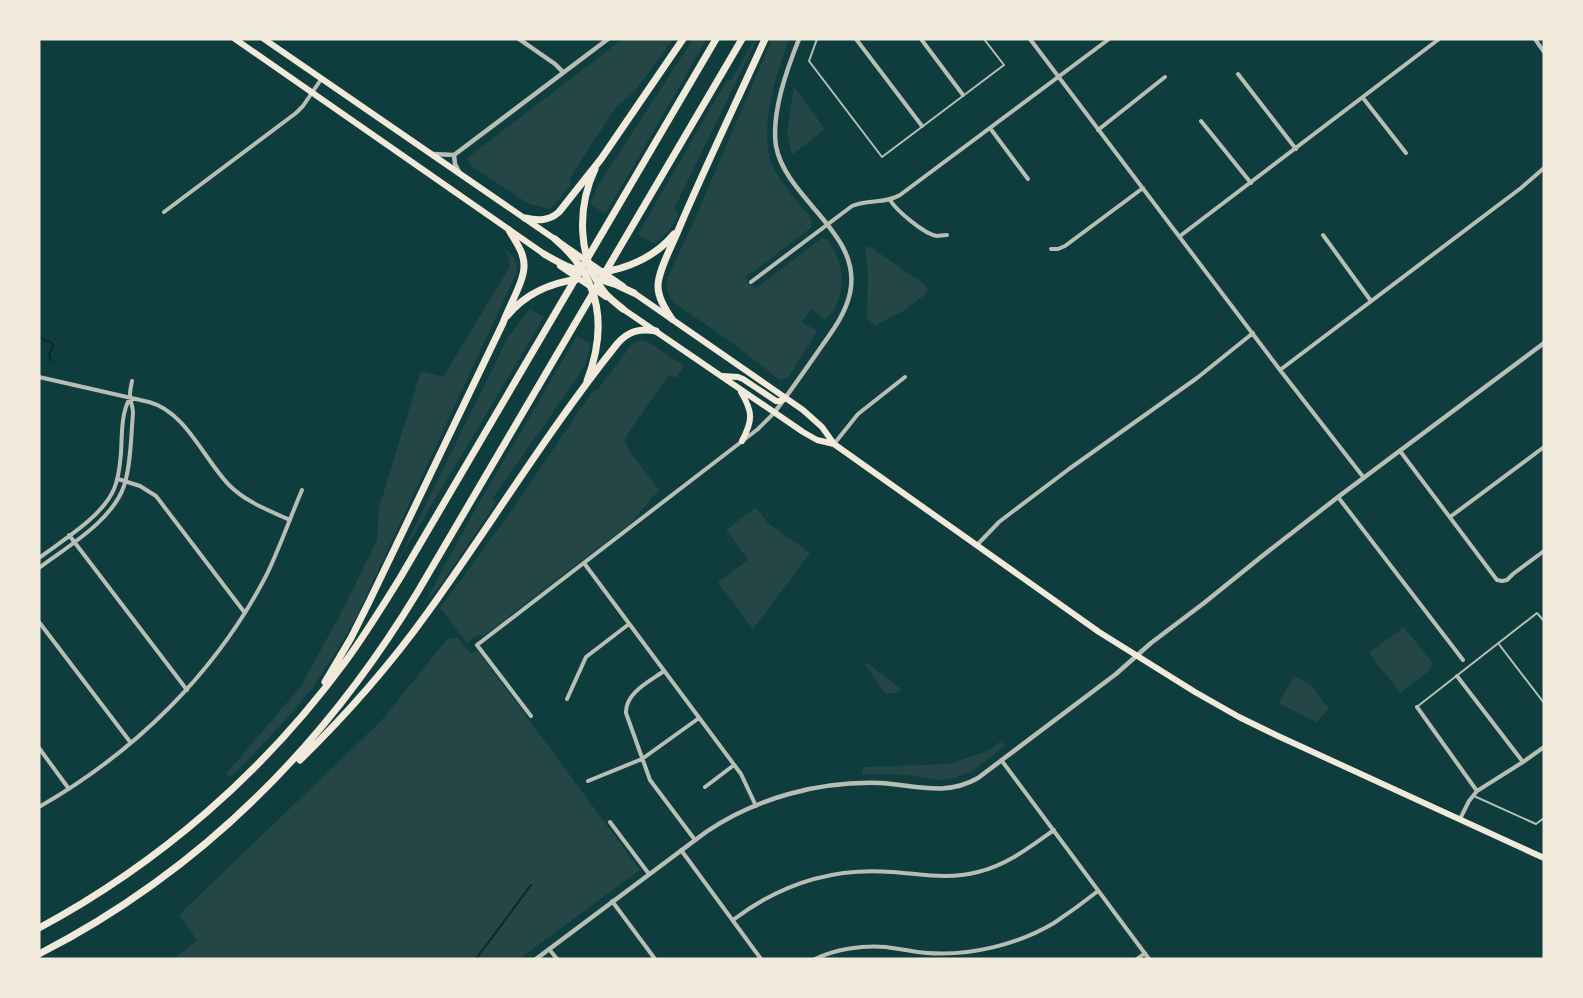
<svg xmlns="http://www.w3.org/2000/svg" width="1583" height="998" font-family="'Sofia Sans Condensed',sans-serif">
	<style>
		.green { fill: #244646 }
		.lines { fill: none; stroke-linecap: round; stroke-linejoin: round }
		.stream { stroke: #0a2a2b; stroke-width: 2 }
		.service { stroke: #b8beb3; stroke-width: 2 }
		.minor { stroke: #b8beb3; stroke-width: 4 }
		.tertiary { stroke: #b8beb3; stroke-width: 4.5 }
		.primary { stroke: #f1e9da; stroke-width: 6 }
		.trunk { stroke: #f1e9da; stroke-width: 6 }
		.motorway { stroke: #f1e9da; stroke-width: 7 }
	</style>
	<rect width="100%" height="100%" fill="#0f3d3e"/>
	<!-- green -->
	<path class="green" d="M623,39H673L635,91L616,107L569,179L572,184L550,209L529,204L470,165L467,159L471,155Z
		M693,39H707L606,213L590,205L597,187Z
		M755,39H757L675,207L678,215L669,231L655,244L638,234L727,80H731Z
		M772,39H789C777,72 757,133 773,167C783,186 799,203 812,220V227L745,278L755,289L822,238L828,239C833,247 837,256 840,266C844,280 840,312 824,319L811,309L801,322L817,331L788,378L780,380L727,339L673,302C668,295 666,288 667,279L694,221Z
		M794,87L825,129L792,155L787,133Z
		M869,246L924,284L928,290L926,294L903,311L875,326L867,318L868,273L865,250Z
		M503,247C513,256 517,257 517,272L355,620C341,644 327,668 310,691C286,721 258,749 231,777L226,774L301,686L341,613L377,540L379,508L421,371L443,377L509,268C510,259 508,254 503,247Z
		M530,309L544,317L397,563L508,337Z
		M577,336L591,344L585,366L493,498L496,503L440,586L424,604L472,515Z
		M641,340L650,343L684,366L676,378L669,375L626,436L625,441L629,450L660,491L652,497L632,522L483,636L478,635L467,643L440,608L508,516L592,392L598,389L632,344Z
		M756,507L768,523L810,553L753,629L718,582L748,560L726,530Z
		M1404,627L1432,663L1429,671L1400,693L1369,653Z
		M448,638H458L471,654L477,650L640,870L519,959H174L197,940L180,916L184,910L381,721Z
		M866,662L901,689L897,693H886L882,690L865,664Z
		M1294,676L1310,684L1329,709L1316,722L1279,703Z
		M1000,742L1004,744L1005,746L971,772L954,778L937,780L907,775L862,774L863,767L949,764L987,751Z"/>
	<g class="lines">
		<!-- stream -->
		<path class="stream" d="M39,335L45,341H50L53,346L49,354L51,361
			M476,959L531,885"/>
		<!-- service -->
		<path class="service" d="M817,39L809,61L882,157L1004,65L984,39
			M1498,643L1544,703
			M1418,706L1537,613L1544,621
			M1474,796L1536,824L1544,818"/>
		<!-- minor -->
		<path class="minor" d="M856,39L922,126
			M921,39L963,95
			M1030,39L1280,370L1364,478
			M1535,39L1544,52
			M1238,74L1296,149
			M1363,98L1406,153
			M1201,121L1251,183
			M990,128L1028,179
			M1098,130L1165,77
			M890,200C897,211 924,234 937,236C940,236 943,235 947,235
			M164,212L296,113L303,106L322,78
			M1323,235L1371,301
			M1180,236L1439,39
			M1051,249H1058L1065,246L1143,188
			M751,282L852,206C868,199 885,204 900,195L1109,39
			M1280,370L1521,188L1544,168
			M39,377L149,402C186,412 203,458 229,485C246,502 268,510 290,520
			M834,444L858,414L905,377
			M1400,451L1497,580L1502,581L1507,580L1513,574L1544,551
			M118,479L140,486L156,496L245,613
			M1338,497L1463,660
			M1450,517L1544,447
			M69,535L187,690
			M977,545L999,522L1069,469L1197,378L1253,333
			M39,558C63,540 102,517 114,489C119,478 120,465 121,453C122,435 121,413 130,398
			M584,563L741,774L756,806
			M39,568C68,546 112,521 124,486C131,465 131,436 133,413C133,406 130,401 130,395C130,390 131,386 132,381
			M39,622L131,743
			M664,671C650,681 625,693 626,713L650,780L695,840
			M1457,676L1523,762
			M567,699L586,657L629,624
			M1417,707L1477,791
			M531,716L477,645L758,429L774,413
			M39,748L69,789
			M1002,761L1149,959
			M588,781L642,759L699,718
			M705,787L734,765
			M39,807C135,752 216,673 267,574C280,547 290,518 302,490
			M1460,819L1469,801L1477,791L1523,762L1544,747
			M610,822L649,874
			M681,850L761,959
			M612,901L655,959
			M733,920C779,885 833,867 892,872C922,874 947,880 978,872C1007,865 1030,847 1054,830
			M549,949L557,959
			M815,959C836,949 863,945 886,947C900,949 913,952 927,953C970,956 1017,945 1054,923C1069,913 1084,902 1098,891
			M1137,959L1145,953"/>
		<!-- tertiary -->
		<path class="tertiary" d="M519,39L555,64L563,72
			M433,154L454,155L608,39
			M454,155L455,164L459,172
			M774,413C789,393 803,373 817,353C830,334 845,316 850,293C863,233 786,200 776,146C771,113 787,69 799,39
			M536,959L706,832C756,798 819,781 880,783C915,785 945,797 978,778L1116,674L1151,643L1204,603L1261,557L1338,497L1544,343"/>
		<!-- primary -->
		<path class="primary" d="M235,39L547,256
			M264,39L623,286
			M560,266L606,297"/>
		<!-- trunk -->
		<path class="trunk" d="M634,293L803,410L822,427L834,444L1099,632L1195,692L1239,717L1278,736L1544,858
			M623,309L803,432L817,440L834,444
			M723,376L738,377L743,379L776,401H780L786,398
			M741,392C753,412 753,420 742,441"/>
		<!-- motorway -->
		<path class="motorway" d="M595,169C577,207 577,259 605,293C610,299 617,304 623,309
			M525,218C538,221 549,221 559,212L601,159L683,39
			M555,239C601,278 608,326 587,381
			M544,254C555,260 565,267 578,270C611,278 653,260 674,234
			M598,279L617,285L634,293
			M507,316C525,294 550,283 578,279
			M672,319C665,309 658,298 658,286C658,270 674,242 680,226C707,163 737,101 765,39
			M325,682L351,638L369,602L503,323C508,308 525,280 524,265C524,252 515,241 509,230
			M300,760C347,714 390,665 428,612C492,523 549,429 617,344C628,331 640,328 656,331
			M39,928C160,863 264,772 345,662C365,635 382,607 400,578L716,39
			M39,954C201,871 323,748 417,593L742,39"/>
	</g>
	<!-- border -->
	<rect width="1583" height="998" fill="none" stroke="#f1e9da" stroke-width="81"/>
</svg>
